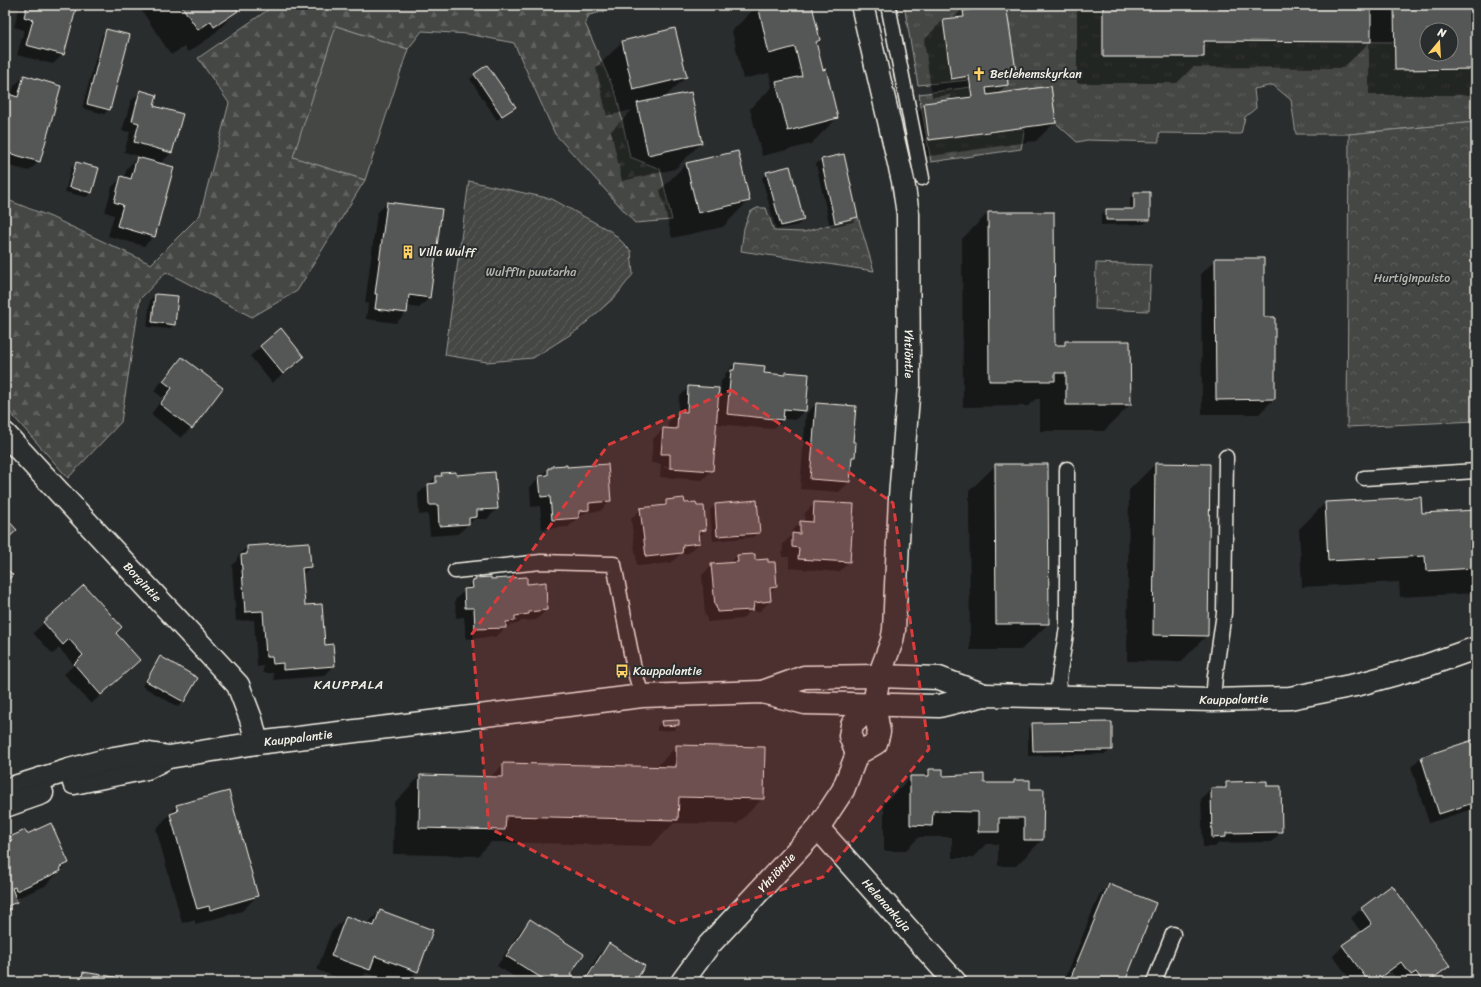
<svg xmlns="http://www.w3.org/2000/svg" width="1481" height="987" font-family="Sriracha,sans-serif">
	<style>
		.grass { fill: url(#grass-tufts); stroke: #9c9c96 }
		.forest { fill: url(#forest-firs); stroke: #9c9c96 }
		.park { fill: url(#park-crowns); stroke: #9c9c96 }
		.garden { fill: url(#garden-furrows); stroke: #9c9c96 }
		.pitch { fill: #444645; stroke: #9c9c96 }
		.shadow { fill: #0007; fill-rule: evenodd }
		.building { fill: #555756; stroke: #f4f1e8; fill-rule: evenodd }
		.lines { fill: none; stroke-linecap: round; stroke-linejoin: round }
		.lane-casing { stroke: #f4f1e8; stroke-width: 17 }
		.street-casing { stroke: #f4f1e8; stroke-width: 25 }
		.secondary-casing { stroke: #f4f1e8; stroke-width: 25 }
		.lane { stroke: #2a2d2e; stroke-width: 14 }
		.street { stroke: #2a2d2e; stroke-width: 22 }
		.secondary { stroke: #2a2d2e; stroke-width: 22 }
		.marked { fill: #d93c3b; fill-opacity: 0.2; stroke: #d93c3b; stroke-width: 3; stroke-dasharray: 8 5; stroke-linejoin: round }
		.labels { text-anchor: middle; stroke-width: 4; stroke-linejoin: round; paint-order: stroke }
		.poi-label { font-size: 12px; fill: #f4f1e8; stroke: #2a2d2e; text-anchor: start }
		.park-label { font-size: 12px; fill: #b6b5af; stroke: #2a2d2e }
		.street-label { font-size: 12px; fill: #f4f1e8; stroke: #2a2d2e }
		.neighbourhood-label { font-size: 13px; letter-spacing: 1px; fill: #f4f1e8; stroke: #2a2d2e }
	</style>
	<defs>
		<pattern id="grass-tufts" width="24" height="20" patternUnits="userSpaceOnUse"><rect width="24" height="20" fill="#444645"/><path d="M3 7l-1-3M5 7V3M7 7l1-3M15 17l-1-3M17 17v-4M19 17l1-3" fill="none" stroke="#606160"/></pattern>
		<pattern id="forest-firs" width="22" height="20" patternUnits="userSpaceOnUse"><rect width="22" height="20" fill="#444645"/><path d="M5 1l3.5 6h-7zM16 11l3.5 6h-7z" fill="#606160"/></pattern>
		<pattern id="park-crowns" width="20" height="18" patternUnits="userSpaceOnUse"><rect width="20" height="18" fill="#444645"/><path d="M2 6a3 3 0 1 1 6 0M12 15a3 3 0 1 1 6 0" fill="none" stroke="#606160"/></pattern>
		<pattern id="garden-furrows" width="10" height="10" patternUnits="userSpaceOnUse"><rect width="10" height="10" fill="#444645"/><path d="M-1 1l2-2M0 10L10 0M9 11l2-2" fill="none" stroke="#606160"/></pattern>
	</defs>
	<rect width="100%" height="100%" fill="#2a2d2e"/>
	<filter id="ink" filterUnits="userSpaceOnUse"><feTurbulence type="fractalNoise" baseFrequency=".025" numOctaves="2"/><feDisplacementMap in="SourceGraphic" scale="8" xChannelSelector="R" yChannelSelector="G"/><feConvolveMatrix kernelMatrix="1 2 1 2 8 2 1 2 1" color-interpolation-filters="sRGB"/></filter>
	<g filter="url(#ink)">
		<!-- grass -->
		<path class="grass" d="M904,5H974L975,9L963,11L964,17L943,20L951,78L969,76V80L918,85Z
			M1006,5H1103V57H1204V41L1395,42V70L1476,69V122L1349,134H1296L1291,100L1273,85L1254,89L1256,108L1245,117L1241,134L1159,133V142L1087,140L1077,142L1056,123L1051,86L987,95L986,88L1008,85L1007,72L1016,71Z
			M971,87L972,97L924,104L929,140L1025,127L1021,149L931,162L919,94Z"/>
		<!-- forest -->
		<path class="forest" d="M275,5H631L589,15L585,23L617,97L630,157L660,169L672,220L635,223L555,134L514,43L468,34L422,31L408,49L336,26L294,157L365,180L297,291L252,317L166,272L140,299L121,422L68,478L6,408L5,199L51,217L151,264L200,215L229,103L198,58Z"/>
		<!-- park -->
		<path class="park" d="M1476,122V421L1347,427L1349,134Z
			M757,208H766L774,231L804,232L858,217L874,271L741,251L744,228L750,212Z
			M1096,263L1151,265L1149,311L1095,309Z"/>
		<!-- garden -->
		<path class="garden" d="M469,181L552,199L612,232L631,251L633,274L616,296L579,329L533,358L487,362L445,355Z"/>
		<!-- pitch -->
		<path class="pitch" d="M336,26L408,49L365,180L293,157Z"/>
		<!-- shadow -->
		<path class="shadow" d="M20,5H76L63,54L53,64L17,55L24,30L14,27Z
			M138,5H233L237,11L211,37L188,52L184,47L171,55Z
			M758,5H811L819,40L816,44L822,71L837,118L811,144L762,156L750,109L772,87L769,73L743,79L732,31Z
			M967,5H994L1015,71L1007,79V84L997,95L1055,122L1036,141L910,159L906,124L925,104L951,101L950,95L932,97L924,40L943,20L955,19L954,17Z
			M1077,5H1370V13L1378,5H1476V95H1369V43L1343,68L1193,67L1177,83H1077ZM1427,30H1451V54H1427Z
			M107,30L109,109L104,114L82,108L102,35Z
			M622,42L686,77L664,98L701,143L675,169L622,181L611,131L632,110L607,116L596,68Z
			M487,66L515,107L497,120L470,79Z
			M24,76L39,161L29,171L5,165V99L8,95L11,96L14,86Z
			M141,91L153,106L182,115L171,153L160,164L154,236L144,246L108,236L114,215L105,212L112,187L122,177L124,178L127,168L139,156L124,152L130,132L122,131L131,101Z
			M843,155L857,217L853,222L830,227L816,164L821,160Z
			M76,163L91,193L86,197L65,192L71,168Z
			M686,164L749,200L723,227L672,238L660,190Z
			M767,173L803,220L798,225L776,230L762,178Z
			M1134,193L1149,220L1144,224L1101,225V215L1106,210H1130V198Z
			M387,203L441,210L429,298L419,308L406,306V313L396,323L366,319L368,304L365,303L377,213Z
			M988,213L1054,346H1062L1066,342L1130,405L1104,431H1040V399H1036L1028,406L963,407L962,239Z
			M1216,259L1263,318L1274,399L1259,414H1202L1201,274Z
			M155,295L174,325L169,329L147,327L150,300Z
			M281,330L303,357L272,383L250,356Z
			M182,358L191,428L181,438L151,414L163,398L154,391L172,368Z
			M735,364L763,373L783,376L785,373L805,410L795,420L783,419L773,429L717,424L721,381L725,377V374Z
			M689,387L712,470L702,480L660,477L661,464L651,463L653,439L663,429H668V422L678,412L679,397ZM665,466L704,469V471L664,468Z
			M816,404L852,443L854,456L851,460L849,482L839,492L800,489L806,414Z
			M1155,464L1207,635L1181,662L1127,661L1129,490Z
			M996,465L1048,624L1021,650H970L969,491Z
			M552,467L610,501L600,511L586,512L568,527L542,529L540,506L531,507L530,487L548,469Z
			M442,474L455,476L497,509L487,519H474L458,534L430,536L428,514L419,515L418,494L436,477H439Z
			M666,501L684,504L705,530L699,536V543L689,553L680,554L671,563L637,566L631,519L641,509L660,507Z
			M756,501L759,532L754,537L713,541L710,510L715,505Z
			M815,503L849,562L839,572L789,568V557H782L783,544L790,537L791,532L801,522H804L805,513Z
			M1325,503L1421,514L1476,511V593L1400,597L1399,582L1302,587L1299,529Z
			M247,547L310,567L302,575L304,606L324,646L332,645L334,666L324,676L274,680L273,673H263V666L257,667L254,620L236,621L232,566L237,560V557Z
			M737,556L776,587L769,593L770,601L760,611L749,612L742,619L707,622V616H705L702,575L712,565L730,563Z
			M476,579L526,585L545,583L546,610L536,620L521,621L518,624L510,625L495,637L466,639L464,617L456,618L455,600Z
			M84,586L115,633L129,670L91,704L64,674L74,665L59,648L53,654L33,633Z
			M160,658L196,679L183,702L178,707L142,686L156,662Z
			M662,722L678,725L674,730L657,731V727Z
			M1033,724L1111,749L1106,754L1028,756V729Z
			M1476,740V808L1429,823L1411,767L1421,757Z
			M677,746L763,798L737,824L674,823L651,846L491,842L478,856L393,854L394,803L420,776L489,778L504,764L655,768Z
			M930,770L942,777L983,784H1012L1015,781L1029,790L1042,840L1016,866H998V844H986L972,858H952V837H919L905,851H884V803L911,777H922Z
			M1226,783L1281,832L1271,842L1219,843L1215,847H1203L1201,799L1211,789H1221Z
			M177,806L257,896L242,911L196,924L194,920L182,923L156,829Z
			M11,838L68,863L45,886L15,899L16,902L5,913V844Z
			M1109,885L1124,982H1064L1099,895Z
			M1391,887L1449,966L1431,982H1399L1391,972L1376,982H1352L1333,956L1343,946L1361,932L1351,918L1361,909Z
			M380,911L417,971L406,982H392L366,973L357,982H349L317,970L331,932L346,917L366,925Z
			M530,921L569,975L581,982H523L497,966L520,931Z
			M609,945L634,982H582L599,954Z
			M83,973L113,982H74Z"/>
		<!-- building -->
		<path class="building" d="M27,5H77L64,55L26,45L33,20L24,17Z
			M181,5H234L238,11L214,27L211,21L198,30Z
			M758,5H812L820,40L816,42L823,70L826,69L838,118L788,131L776,82L802,76L795,47L769,54Z
			M974,5H1006L1016,71L1007,72L1008,85L986,88L987,95L1051,86L1056,123L929,140L924,103L972,97L969,76L951,79L943,19L964,17L963,11L975,9Z
			M1103,5H1371V42L1204,41V57H1103Z
			M1394,5H1476V69L1395,70ZM1427,30H1451V54H1427Z
			M675,28L687,77L633,90L622,41Z
			M106,29L130,35L110,110L87,104Z
			M487,65L516,107L502,116L474,74Z
			M24,75L61,86L40,162L5,152V141L9,126L5,125V105L8,94L18,97Z
			M140,90L157,95L154,106L183,114L172,153L134,142L139,123L132,121Z
			M691,92L702,143L648,155L637,103Z
			M738,151L750,201L698,213L686,163Z
			M844,154L858,217L835,223L821,159Z
			M137,157L174,167L155,237L117,226L123,205L114,202L121,176L131,179Z
			M76,162L99,168L92,193L69,187Z
			M790,166L804,220L781,226L766,172Z
			M1134,192H1150V220H1106V209H1134Z
			M387,202L442,209L430,298L409,295L407,313L375,309L377,294H375Z
			M988,212H1054L1055,345H1065V341H1130L1131,405H1066V373H1055V381H989Z
			M1215,258H1264V317H1275V399L1216,400Z
			M155,294L178,296L175,325L152,322Z
			M281,328L304,357L283,374L260,346Z
			M182,357L223,388L192,429L160,404L172,388L163,381Z
			M735,363L765,366L764,373L785,375V372L809,374L806,411L784,409L783,420L727,414L731,370H734Z
			M688,386L719,388L713,471L670,468V454H661L663,428L677,429L678,411L687,412Z
			M816,403L856,406L853,442H856L855,457H852L850,482L810,479Z
			M1155,463L1210,464L1208,636L1153,635Z
			M608,464L611,501L589,503V510L579,511V518L552,520L550,496L541,497L539,476L548,475V468H552V466L567,465V467Z
			M995,464H1048L1049,624H996Z
			M456,472V475L495,472L498,509L477,510V517L469,518V524L439,526L438,505H429L428,484L436,483V476H442L441,473Z
			M1421,497L1422,513L1476,510V568L1426,571L1425,556L1328,561L1325,502Z
			M684,498L685,503L696,502L697,506H704L706,530L699,531L700,543L683,545L682,553L646,557L640,508L666,505V500Z
			M757,500L760,533L717,536L715,504Z
			M814,502L854,504L850,562L798,559L799,548L792,547V533L800,534V521L813,522Z
			M5,517L17,530L5,541Z
			M309,542L311,567L302,568L305,605L322,604L325,645L333,644L335,666L283,670V663L273,664L272,657H266L263,611L245,612L241,555L247,554V546Z
			M755,554V560L768,559V562H775L777,587L770,588L771,601L754,603L753,610L717,612L716,606H715L711,564L738,562L737,555Z
			M5,567L13,575L5,582Z
			M491,577V579L527,577V584L546,582L547,610L529,612V614L515,616V621L506,622V628L475,629L474,608H465L464,589L473,588L472,581L476,580L475,578Z
			M84,585L122,627L116,633L140,660L101,695L74,664L83,655L69,639L63,645L43,622Z
			M160,656L198,678L184,702L146,681Z
			M679,720V725L662,726L661,721Z
			M1112,722V750L1033,751L1032,723Z
			M1476,739V802L1439,814L1421,757Z
			M676,745L765,747L764,799L679,797L678,820L506,816L505,830L419,828L420,775L503,777V763L676,767Z
			M929,769H943V776L984,774V783H1014V780H1030V789H1044L1043,840H1024V818H999V832H978V812L933,811L932,826L910,825V776H929Z
			M1267,781V786H1281L1282,832L1226,833V837L1212,838L1211,788H1226V782Z
			M229,791L258,896L210,910L209,906L197,909L170,814L178,811L176,805Z
			M51,823L69,863L60,867L61,871L16,891L15,887L12,888L17,902L8,906L10,910L5,912V843L12,840L10,837L25,830L27,834Z
			M1109,884L1156,903L1125,982H1069Z
			M1392,885L1450,966L1428,982H1423L1416,972L1411,975L1401,962L1374,982H1369L1342,945L1372,924L1361,908Z
			M380,910L433,930L418,972L375,956L370,970L331,956L346,916L374,926Z
			M530,919L584,954L570,975L583,982H548L506,956Z
			M609,943L645,966L635,982H584Z
			M83,972L115,977L114,982H81Z"/>
		<g class="lines">
			<!-- lane casing -->
			<g class="lane-casing">
				<path id="lane" d="M888,5L922,178
					M1364,478L1476,471
					M455,571L541,562L614,564L634,669L642,696
					M1057,697L1060,671L1067,627V469
					M1213,700L1215,676L1224,613L1226,457
					M1154,982L1173,934"/>
			</g>
			<!-- street casing -->
			<g class="street-casing">
				<g id="street">
					<path id="s1" d="M862,5L903,181L908,214L909,385L900,497L894,630L892,641L879,676L874,704"/>
					<path id="s2" d="M5,434L238,685L251,719L257,743"/>
					<path id="s3" d="M818,828L955,982"/>
				</g>
			</g>
			<!-- secondary casing -->
			<g class="secondary-casing">
				<g id="secondary">
					<path d="M762,692L804,677L879,676L939,678L984,695"/>
					<path d="M857,754L850,736L852,725L874,704"/>
					<path d="M74,783L147,768L166,758"/>
					<path id="s4" d="M5,790L69,770L114,758L143,753L169,757L257,743L642,696L762,692L805,703L939,706L984,695L1213,700L1290,698L1360,684L1425,666L1476,648"/>
					<path d="M5,806L42,793"/>
					<path id="s5" d="M682,982L709,945L818,828L843,790L857,754L876,743L879,732L874,704"/>
				</g>
			</g>
			<!-- lane -->
			<use href="#lane" class="lane"/>
			<!-- street -->
			<use href="#street" class="street"/>
			<!-- secondary -->
			<use href="#secondary" class="secondary"/>
		</g>
	</g>
	<!-- marked area -->
	<path class="marked" d="M731,390L893,503L929,749L823,877L674,923L489,828L472,634L608,445Z"/>
	<!-- icons -->
	<defs>
		<g id="church-bare" transform="scale(1.08)"><path d="M-1.2-6h2.4v3.5h3.3v2.4h-3.3V6h-2.4V-.1h-3.3v-2.4h3.3Z" fill="#ffd166" stroke="#2a2d2e" stroke-width="2.5" paint-order="stroke"/></g>
		<g id="building-bare" transform="scale(1.08)"><path d="M-4-6H4V6H1V3H-1V6H-4ZM-2.5-4.3h1.7v1.8h-1.7ZM.8-4.3h1.7v1.8H.8ZM-2.5-1h1.7V.8h-1.7ZM.8-1h1.7V.8H.8Z" fill="#ffd166" stroke="#2a2d2e" stroke-width="2.5" paint-order="stroke"/></g>
		<g id="bus-bare" transform="scale(1.08)"><path d="M-5-6H5V4H4V6H2V4H-2V6H-4V4H-5ZM-3.5-4V0h7V-4ZM-3.5 1.2v1.5H-2V1.2ZM2 1.2v1.5H3.5V1.2Z" fill="#ffd166" stroke="#2a2d2e" stroke-width="2.5" paint-order="stroke"/></g>
	</defs>
	<g fill-rule="evenodd">
		<use href="#church-bare" x="979" y="74"/>
		<use href="#building-bare" x="408" y="252"/>
		<use href="#bus-bare" x="622" y="671"/>
	</g>
	<g class="labels">
		<!-- poi labels -->
		<g class="poi-label">
			<text x="990" y="78">Betlehemskyrkan</text>
			<text x="419" y="256">Villa Wulff</text>
			<text x="633" y="675">Kauppalantie</text>
		</g>
		<!-- park labels -->
		<g class="park-label">
			<text x="531" y="276">Wulffin puutarha</text>
			<text x="1412" y="282">Hurtiginpuisto</text>
		</g>
		<!-- street labels -->
		<g class="street-label">
			<text dy="4" stroke="none"><textPath href="#s1" startOffset="354">Yhtiöntie</textPath></text>
			<text dy="4" stroke="none"><textPath href="#s2" startOffset="202">Borgintie</textPath></text>
			<text dy="4" stroke="none"><textPath href="#s4" startOffset="1241">Kauppalantie</textPath></text>
			<text dy="4" stroke="none"><textPath href="#s4" startOffset="300">Kauppalantie</textPath></text>
			<text dy="4" stroke="none"><textPath href="#s5" startOffset="145">Yhtiöntie</textPath></text>
			<text dy="4" stroke="none"><textPath href="#s3" startOffset="103">Helenankuja</textPath></text>
		</g>
		<!-- neighbourhood labels -->
		<g class="neighbourhood-label">
			<text x="349" y="689">KAUPPALA</text>
		</g>
	</g>
	<!-- margin -->
	<rect width="1481" height="987" fill="none" stroke="#2a2d2e" stroke-width="20"/>
	<rect x="10" y="10" width="1461" height="967" fill="none" stroke="#f4f1e8" stroke-width="1.5" filter="url(#ink)"/>
	<!-- north arrow -->
	<g transform="translate(1439 42) rotate(18)"><circle r="19" fill="#2a2d2e" stroke="#7b7b78"/>
	<path d="M0-3L7 15L0 10L-7 15Z" fill="#ffd166"/>
	<text y="-6" font-size="11" font-weight="bold" text-anchor="middle" fill="#f4f1e8">N</text>
	</g>
</svg>
